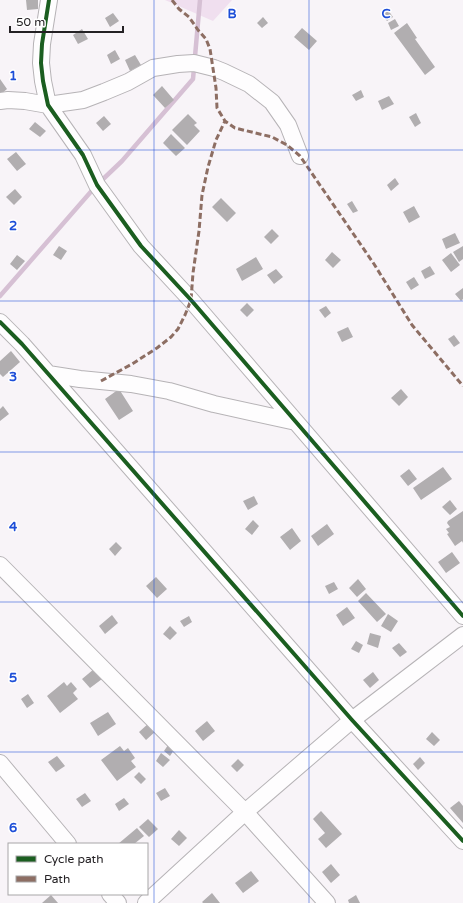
<svg xmlns="http://www.w3.org/2000/svg" width="463" height="903" font-family="'Varela Round',sans-serif">
	<style>
		.green { fill: #f0dfef }
		.lines { fill: none; stroke-linecap: round; stroke-linejoin: round }
		.stream { stroke: #d6c0d4; stroke-width: 4.5 }
		.building { fill: #b1aeb0 }
		.street-casing { stroke: #b6b3b6; stroke-width: 18 }
		.street { stroke: #fefdfe; stroke-width: 16 }
		.quiet { stroke: #8d6e63; stroke-width: 3; stroke-dasharray: 6 3; stroke-linecap: butt }
		.cycleway-casing { stroke: #fff; stroke-width: 6 }
		.cycleway { stroke: #1b5e20; stroke-width: 4 }
		.grid { fill: none; stroke: #1d4ed8; stroke-width: 1; stroke-opacity: 0.55 }
		.grid-label { font-size: 13px; text-anchor: middle; font-weight: bold; fill: #1d4ed8; stroke: #fff; stroke-width: 3; stroke-linejoin: round; paint-order: stroke }
	</style>
	<rect width="100%" height="100%" fill="#f8f4f8"/>
	<!-- green -->
	<path class="green" d="M165,0H232L213,21Z"/>
	<g class="lines">
		<!-- stream -->
		<path class="stream" d="M100,182L122,161L193,79L200,0
			M0,296L95,187"/>
	</g>
	<!-- building -->
	<path class="building" d="M26,0H38V9L27,10Z
		M388,10L393,17L387,21L382,15Z
		M113,13L119,21L110,27L105,18Z
		M263,17L268,23L262,28L257,23Z
		M395,19L399,26L391,30L388,23Z
		M407,23L417,38L415,39L435,67L425,75L394,33Z
		M302,28L317,41L309,50L294,37Z
		M82,29L88,39L78,44L73,35Z
		M115,50L120,59L111,64L107,55Z
		M135,55L141,65L130,71L125,60Z
		M0,79L7,89L0,95Z
		M162,86L174,100L165,108L153,95Z
		M361,90L364,97L356,101L352,95Z
		M389,96L394,104L382,110L378,101Z
		M416,113L421,123L415,127L409,117Z
		M188,114L197,123L194,125L200,131L187,145L172,130Z
		M104,116L111,124L103,131L96,123Z
		M35,122L46,131L40,137L29,129Z
		M171,134L185,148L176,156L163,143Z
		M16,152L26,164L17,171L7,159Z
		M395,178L399,184L391,191L387,185Z
		M15,189L22,197L14,205L6,197Z
		M221,198L236,213L227,222L212,207Z
		M352,201L358,211L353,213L347,204Z
		M414,206L420,217L409,223L403,212Z
		M272,229L279,236L271,244L264,237Z
		M455,233L460,243L446,249L442,239Z
		M59,246L67,251L61,260L53,255Z
		M463,246V259L459,262L453,252Z
		M332,252L341,260L333,268L325,260Z
		M451,253L460,265L451,272L442,260Z
		M17,255L25,261L17,270L10,264Z
		M256,257L263,269L242,281L236,269Z
		M430,266L435,274L425,279L421,271Z
		M276,269L283,277L274,284L267,275Z
		M414,277L419,285L411,290L406,282Z
		M463,288V299L461,301L455,294Z
		M247,303L254,310L247,317L240,310Z
		M326,306L331,313L325,318L319,310Z
		M348,327L353,337L342,342L337,332Z
		M454,335L460,343L454,347L448,339Z
		M11,351L20,362L3,377L0,374V361Z
		M119,389L133,411L119,420L105,399Z
		M401,389L408,397L399,406L391,398Z
		M3,406L9,414L0,421V409Z
		M443,467L452,479L421,500L413,488Z
		M409,469L417,479L408,486L400,476Z
		M254,496L258,504L248,510L243,501Z
		M450,500L457,509L450,515L442,507Z
		M463,511V543L462,541L455,546L447,534L449,533L446,529L450,527L447,523L448,521Z
		M253,520L259,526L252,535L245,529Z
		M327,524L334,534L318,546L311,536Z
		M292,528L301,541L290,550L280,537Z
		M116,542L122,548L115,556L109,549Z
		M452,552L460,563L446,573L438,562Z
		M156,577L167,589L157,598L146,586Z
		M358,579L366,589L357,597L349,588Z
		M334,582L338,589L329,594L325,586Z
		M366,593L386,614L377,622L358,601Z
		M347,607L355,618L343,626L336,615Z
		M388,614L398,621L391,632L381,626Z
		M112,615L118,623L105,634L99,626Z
		M189,616L192,622L184,627L180,621Z
		M170,626L177,633L170,640L163,634Z
		M370,633L381,636L378,648L367,644Z
		M356,641L363,645L359,653L351,649Z
		M399,643L407,652L400,657L392,648Z
		M94,669L102,679L90,688L82,679Z
		M373,672L379,680L370,688L363,680Z
		M64,682L67,686L71,682L77,689L73,693L78,699L60,713L47,696Z
		M28,694L34,703L27,708L21,699Z
		M108,712L116,724L98,736L90,723Z
		M207,721L215,731L203,741L195,731Z
		M149,723L156,731L146,740L139,732Z
		M432,732L440,740L434,746L426,739Z
		M168,745L174,750L170,756L164,751Z
		M120,746L124,751L128,748L135,758L131,761L136,767L117,781L101,760Z
		M161,753L170,760L163,767L156,761Z
		M57,756L65,766L56,772L48,762Z
		M420,757L425,763L418,770L413,764Z
		M238,759L244,765L237,772L231,766Z
		M139,772L146,779L141,784L134,777Z
		M165,788L170,796L161,801L156,793Z
		M85,793L91,801L82,807L76,799Z
		M124,798L129,804L119,811L115,804Z
		M459,801L463,806V823L450,808Z
		M321,811L342,834L326,848L318,839L325,833L313,819Z
		M148,819L158,829L149,837L139,827Z
		M137,828L144,836L134,844H118Z
		M179,830L187,838L179,846L171,839Z
		M331,864L340,875L331,883L322,872Z
		M251,871L259,881L243,893L235,883Z
		M212,893L220,903H203L202,902Z
		M51,895L58,903H42Z
		M356,895L360,903H349L348,900Z"/>
	<g class="lines">
		<!-- street casing -->
		<g class="street-casing">
			<path id="street" d="M49,0L42,44L41,63L43,81L48,105L83,155L97,185L141,246L191,300L463,616
				M0,101L8,100L25,101L48,105L83,100L104,92L128,82L153,68L178,64L194,63L214,68L224,72L249,84L272,102L288,125L300,156
				M0,322L22,344L352,720L463,841
				M48,374L80,379L131,384L169,391L214,404L296,422
				M0,565L245,812L327,903
				M0,763L68,844
				M110,894L118,903
				M146,903L245,812L352,720L463,635"/>
		</g>
		<!-- street -->
		<use href="#street" class="street"/>
		<!-- quiet -->
		<path class="quiet" d="M172,0L179,9L189,17L198,30L206,39L210,49L216,88L217,108L225,121L235,128L272,137L287,145L300,156L374,264L412,325L463,386
			M101,381L132,364L157,348L171,337L178,329L185,315L191,300L193,273L199,231L202,195L208,167L216,140L225,121"/>
		<!-- cycleway casing -->
		<g class="cycleway-casing">
			<path id="cycleway" d="M49,0L42,44L41,63L43,81L48,105L83,155L97,185L141,246L191,300L463,616
				M0,322L22,344L352,720L463,841"/>
		</g>
		<!-- cycleway -->
		<use href="#cycleway" class="cycleway"/>
	</g>
	<!-- grid -->
	<path class="grid" d="M154,0V903M309,0V903M0,150H463M0,301H463M0,452H463M0,602H463M0,752H463"/>
	<g class="grid-label">
		<text x="232" y="18">B</text>
		<text x="386" y="18">C</text>
		<text x="13" y="80">1</text>
		<text x="13" y="230">2</text>
		<text x="13" y="381">3</text>
		<text x="13" y="531">4</text>
		<text x="13" y="682">5</text>
		<text x="13" y="832">6</text>
	</g>
	<!-- legend -->
	<rect x="8" y="843" width="140" height="52" fill="#ffffff" stroke="#a7a6a7"/>
	<rect x="16" y="856" width="20" height="6" fill="#1b5e20" stroke="#a7a6a7"/>
	<text x="44" y="863" font-size="12" fill="#242124">Cycle path</text>
	<rect x="16" y="876" width="20" height="6" fill="#8d6e63" stroke="#a7a6a7"/>
	<text x="44" y="883" font-size="12" fill="#242124">Path</text>
	<!-- scale -->
	<path d="M10 26v6h113v-6" fill="none" stroke="#242124" stroke-width="2"/>
	<text x="16" y="26" font-size="12" fill="#242124" stroke="#ffffff" stroke-width="3" paint-order="stroke">50 m</text>
</svg>
